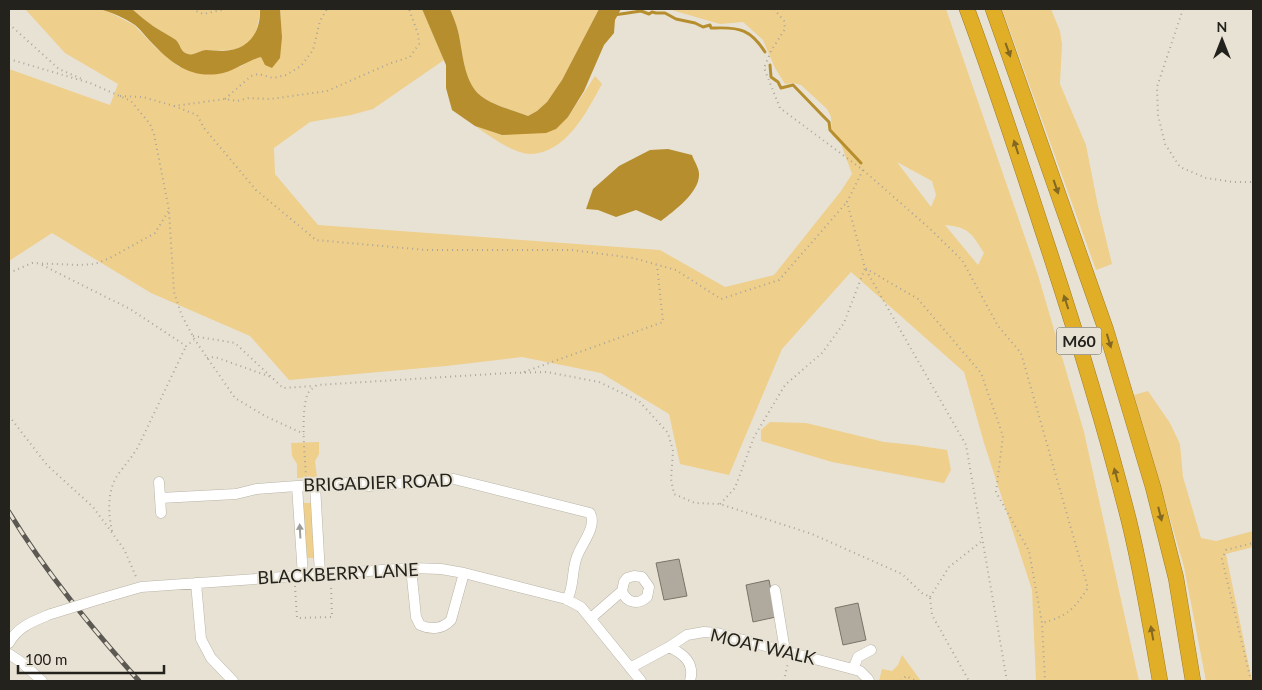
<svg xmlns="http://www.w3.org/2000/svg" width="1262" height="690" font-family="Lato,sans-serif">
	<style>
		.green { fill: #eecf8c; fill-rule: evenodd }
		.water { fill: #b68e2e }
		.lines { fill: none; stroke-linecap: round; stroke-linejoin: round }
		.stream { stroke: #b68e2e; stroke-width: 3 }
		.building { fill: #b0aa9e; stroke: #7a7468 }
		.minor-casing { stroke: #bab4a7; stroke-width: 11 }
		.highway-casing { stroke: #9f7d24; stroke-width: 16 }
		.path { stroke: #aaa59a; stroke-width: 2; stroke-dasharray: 1 4; stroke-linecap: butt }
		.minor { stroke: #fff; stroke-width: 10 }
		.highway { stroke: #e1ae28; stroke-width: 15 }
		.rail-casing { stroke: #5c5952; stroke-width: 5 }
		.rail { stroke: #e8e2d5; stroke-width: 3; stroke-dasharray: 9; stroke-linecap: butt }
		.minor-bridge-casing { stroke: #bab4a7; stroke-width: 11; stroke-linecap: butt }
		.minor-bridge { stroke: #fff; stroke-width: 10 }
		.oneway { fill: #826822 }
		.oneway2 { fill: #9c9c99 }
		.labels { text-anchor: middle; stroke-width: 4; stroke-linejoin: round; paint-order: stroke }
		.shield { fill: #e8e2d5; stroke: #5f5c54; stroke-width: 1 }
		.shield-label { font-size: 16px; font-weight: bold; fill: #24221d }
		.street-label { font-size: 18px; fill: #24221d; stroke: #e8e2d5 }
	</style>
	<rect width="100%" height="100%" fill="#e8e2d5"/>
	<!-- green -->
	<path class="green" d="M25,9H99L109,12L134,25L156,48L179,67H240L251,60L261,57L282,37L280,9H422L444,60L373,109L351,115L310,122L274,148L275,174L318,225L660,250L725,287L774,275L841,191L852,174L841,144L832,135L831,117L827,109L801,85L793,83L785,84L775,68L763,40L743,22L720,24L668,9H946L1038,275L1084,432L1139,681H1036L1032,590L984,443L964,372L851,272L782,349L729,475L680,464L669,414L601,373L522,357L446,366L289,380L250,336L151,293L52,233L9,261V69L110,105L118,84L65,53ZM897,162L932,181L936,195L931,207ZM945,225C969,227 972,234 984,253L978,265Z
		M132,9H260C260,16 258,21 257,28C250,53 227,51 206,50C200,50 194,56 188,54C180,52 181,45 176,40C169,35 160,31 153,26C146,21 139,15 132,9Z
		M450,9H599L562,80L547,102L537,111L528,116C513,110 494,106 481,96C463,82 463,51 458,31C456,23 453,16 450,9Z
		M1002,9H1051L1060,31L1062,44L1060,84L1086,145L1098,206L1112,264L1096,270Z
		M595,76L602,84C587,111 566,154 530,154C514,154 488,135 475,126L502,135L568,117Z
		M1148,391L1170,423L1180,444L1183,477L1201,538L1216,541L1253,531V547L1226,554L1252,681H1206L1184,567L1134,395Z
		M770,422L806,423L884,442L914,445L947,450L951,470L944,483L832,462L761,441V430Z
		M319,442V454L315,461L317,477L297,478V464L292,456L291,443Z
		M303,503H312L316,558H306Z
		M902,655L921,681H879L882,669L892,671L898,665Z"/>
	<!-- water -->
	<path class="water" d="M99,9H132C139,15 146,21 153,26C160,31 169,35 176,40C181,45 180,52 188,54C194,56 200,50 206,50C211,50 217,51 222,51C247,51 261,34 260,9H280L282,37L280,58L272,68L265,65L261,57C246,61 234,72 218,74C189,78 170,62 151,42C146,37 141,30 135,25C125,18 111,12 99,9Z
		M422,9H450C453,16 456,23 458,31C463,51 463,82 481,96C494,106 513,110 528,116L537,111L547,102L562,80L599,9H621L615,20L614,33L604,45L584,91L568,117L556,129L546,133L502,135L475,126L452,110L446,88V65Z
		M668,149L692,155C694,161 699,168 699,174C700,192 674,211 661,221L636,210L616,217L598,210L586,209L593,189L619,166L650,150Z"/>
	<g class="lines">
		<!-- stream -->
		<path class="stream" d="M614,15L641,11L649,14L652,12L656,13H665L676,19L695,23L703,27L710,25L711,28H715C740,27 751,30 765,52
			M770,65L771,77L778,82L781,88L793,85L795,87L823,116L829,122L830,130L861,163"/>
	</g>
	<!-- building -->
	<path class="building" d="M679,559L687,596L664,600L656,563Z
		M769,580L776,617L753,622L746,585Z
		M858,603L866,640L843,645L835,608Z"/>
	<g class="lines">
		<!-- minor casing -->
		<g class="minor-casing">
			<path id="minor" d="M159,482L161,513
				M315,485L320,574
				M297,486L303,576
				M160,498L236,494L256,489L297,486L348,483L369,486L454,479L590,513C597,526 583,542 578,554C571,569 575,585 567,600
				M411,568L416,617L420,625C431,630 443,629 451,620L464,573
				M196,583L201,639L211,658L233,681
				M775,590L785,651
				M103,598L141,587L411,568L441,569L464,573L566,599L581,607L641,681
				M591,618L622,591L624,582L627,578L634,576L642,577L649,587L647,597C637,606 626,602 622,591
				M9,643C18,626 34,621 51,614
				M669,647C684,654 695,663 690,681
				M9,654L21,662L42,681
				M630,668L669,647L687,635L704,632L717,633L860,671L868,679L869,681
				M853,669L858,657L871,650"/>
		</g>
		<!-- highway casing -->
		<g class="highway-casing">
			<path id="highway" d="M967,9C995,85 1020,161 1045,238C1076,332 1105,426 1129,521C1142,574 1151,628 1160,681
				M993,9L1106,330L1153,487L1176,578L1193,681"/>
		</g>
		<!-- path -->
		<path class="path" d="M192,9L203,14L226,9
			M774,9L784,21L785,29L771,51L764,68L780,108L863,170L928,227L962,260L998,326L1021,353L1088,588C1073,610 1068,616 1042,623
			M1183,9L1157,87L1158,115L1165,144L1180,167L1206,178L1233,182H1253
			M9,24L59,69L82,79
			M9,59L90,83L131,101L150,124L154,134L169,210L174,292L182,316L195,340L235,398L265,416L304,434
			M120,96L143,97L174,106L225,99L237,101L249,98L271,99L327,91L391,63L410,57L419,44L418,34L409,9
			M225,99L251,76L258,74L273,78L286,75L301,66L313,50L320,21L327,9
			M174,106L197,115L204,128L256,190L316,240L426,250H572L633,258L676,270L721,299L779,280L847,202
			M863,170L847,202L865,268L918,299L981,373L1003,436L996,492L1029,551L1042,623L1045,681
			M42,265L130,309L186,346L194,340
			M866,270L966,445L1007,681
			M9,273L32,263L78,265L95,264L110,258L155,233L169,210
			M193,336L235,343L283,388L314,386
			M207,358L215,357L271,377
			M524,372L663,322L657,265
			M9,416L47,465L93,507L124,549L137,579
			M306,477C305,456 300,412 308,393C310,390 313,388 317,385L508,373L547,372L599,382L639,401L668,433L673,451L671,479L674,494L695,503L720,504L812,534L902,574L922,593L930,597L932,615L969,681
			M720,504L735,488L754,437L785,385L822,353L844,323L865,268
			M112,531C108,513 107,489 119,473C126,464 132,457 138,447L186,346
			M295,586L297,618L332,617L331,584
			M930,597L949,567L982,541
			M784,681L788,662
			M901,681L906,676L916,681
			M1251,681L1222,559L1226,550L1253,543"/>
		<!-- minor -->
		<use href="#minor" class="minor"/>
		<!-- highway -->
		<use href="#highway" class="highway"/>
		<!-- rail casing -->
		<g class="rail-casing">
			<path id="rail" d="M9,512C46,573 92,628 139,681"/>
		</g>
		<!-- rail -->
		<use href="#rail" class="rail"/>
		<!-- minor-bridge casing -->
		<g class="minor-bridge-casing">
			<path id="minor-bridge" d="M51,614L103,598"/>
		</g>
		<!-- minor-bridge -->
		<use href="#minor-bridge" class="minor-bridge"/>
	</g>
	<!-- one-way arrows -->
	<defs><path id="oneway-solid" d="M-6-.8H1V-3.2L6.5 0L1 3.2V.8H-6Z" transform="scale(1.25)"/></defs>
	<g class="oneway">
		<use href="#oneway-solid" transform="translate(1008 50) rotate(70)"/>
		<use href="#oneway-solid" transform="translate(1016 147) rotate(-108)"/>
		<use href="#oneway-solid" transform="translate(1056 187) rotate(71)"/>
		<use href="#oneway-solid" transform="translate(1066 302) rotate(-108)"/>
		<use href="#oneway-solid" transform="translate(1109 341) rotate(73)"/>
		<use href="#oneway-solid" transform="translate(1116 475) rotate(-105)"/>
		<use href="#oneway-solid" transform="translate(1160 514) rotate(76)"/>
		<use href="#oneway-solid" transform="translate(1152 633) rotate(-100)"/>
	</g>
	<use class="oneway2" href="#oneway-solid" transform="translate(300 531) rotate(-93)"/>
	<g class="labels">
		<!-- shield labels -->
		<rect class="shield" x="1056.5" y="327.5" width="45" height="27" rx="4"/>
		<g class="shield-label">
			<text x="1079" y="347">M60</text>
		</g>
		<!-- street labels -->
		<g class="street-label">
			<text transform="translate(378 483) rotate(-2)" y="6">BRIGADIER ROAD</text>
			<text transform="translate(338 574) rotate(-3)" y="6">BLACKBERRY LANE</text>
			<text transform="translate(763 647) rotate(13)" y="6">MOAT WALK</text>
		</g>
	</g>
	<!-- border -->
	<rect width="1262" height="690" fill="none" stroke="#24221d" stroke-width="20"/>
	<!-- north arrow -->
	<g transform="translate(1222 40)" stroke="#e8e2d5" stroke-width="4" paint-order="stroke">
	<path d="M0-4L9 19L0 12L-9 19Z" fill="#24221d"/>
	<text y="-8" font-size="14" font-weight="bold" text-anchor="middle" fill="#24221d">N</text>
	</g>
	<!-- scale -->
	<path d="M18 665v8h146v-8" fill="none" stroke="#24221d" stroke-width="2.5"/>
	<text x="25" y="665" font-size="15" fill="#24221d" stroke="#e8e2d5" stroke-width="4" paint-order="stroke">100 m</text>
</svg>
